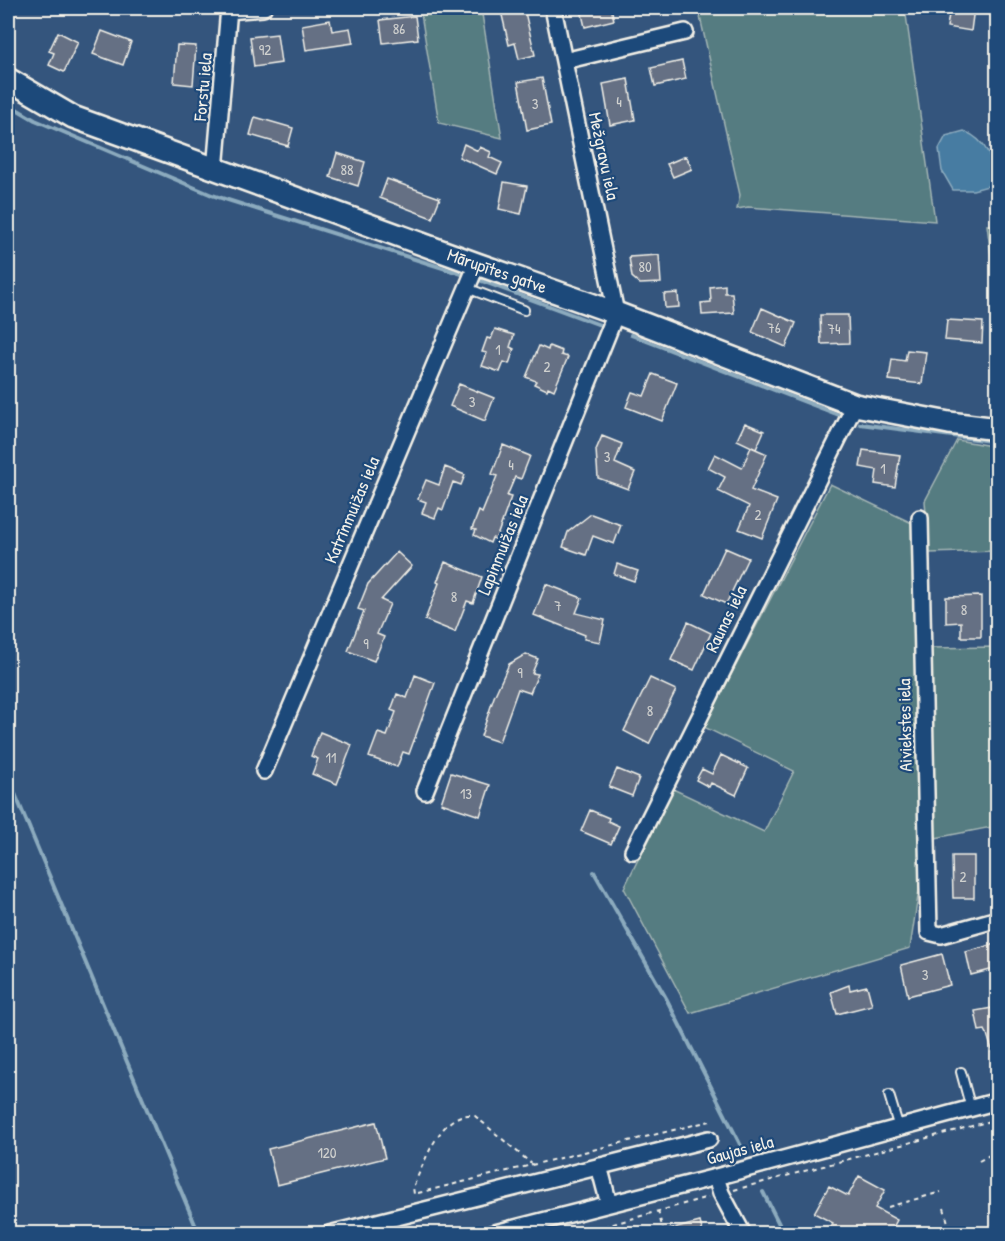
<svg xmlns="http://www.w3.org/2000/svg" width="1005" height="1241" font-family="'Patrick Hand',sans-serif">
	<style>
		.green { fill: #557b81; stroke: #a4b6b4; stroke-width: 1.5 }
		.water { fill: #467ca2; stroke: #8cabbe; stroke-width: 1.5 }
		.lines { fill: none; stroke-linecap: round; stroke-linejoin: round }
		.stream { stroke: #8cabbe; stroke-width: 4 }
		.building { fill: #657084; stroke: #f4f1e8; stroke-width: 1.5 }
		.lane-casing { stroke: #f4f1e8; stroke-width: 12 }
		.street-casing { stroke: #f4f1e8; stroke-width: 20 }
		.secondary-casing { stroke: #f4f1e8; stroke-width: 26 }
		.path { stroke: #f4f1e8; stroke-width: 2; stroke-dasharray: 4.5 4.5; stroke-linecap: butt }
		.lane { stroke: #1f4a7a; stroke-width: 8 }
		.street { stroke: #1f4a7a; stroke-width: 15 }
		.secondary { stroke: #1f4a7a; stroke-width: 21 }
		.labels { text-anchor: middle; stroke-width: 4.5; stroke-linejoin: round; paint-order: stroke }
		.number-label { font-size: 15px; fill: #d0d1cf }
		.street-label { font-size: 18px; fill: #f4f1e8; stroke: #1f4a7a }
	</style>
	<rect width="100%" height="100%" fill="#34557d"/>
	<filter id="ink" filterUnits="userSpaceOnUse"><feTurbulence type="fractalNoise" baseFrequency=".0167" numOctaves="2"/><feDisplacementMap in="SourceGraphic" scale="12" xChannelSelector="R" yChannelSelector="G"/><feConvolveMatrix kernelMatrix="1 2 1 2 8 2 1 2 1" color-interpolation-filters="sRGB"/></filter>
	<g filter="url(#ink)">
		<!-- green -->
		<path class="green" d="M420,8H481L502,138L439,123Z
			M698,8H905L935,221L748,207L737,209L740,195Z
			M987,225H997V303Z
			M957,440L997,447V551L929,553L925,501Z
			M830,484L914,524L920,883L910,948L690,1013L624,888L673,789L764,832L794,771L704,727Z
			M997,647V826L930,839L928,648Z"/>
		<!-- water -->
		<path class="water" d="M964,131C986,140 997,162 992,185L973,190H953L942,171L939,149L946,136Z"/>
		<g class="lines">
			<!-- stream -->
			<path class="stream" d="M8,104L35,120L212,195L462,274
				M479,280L600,325
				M631,335L839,415
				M860,424L998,442
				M8,777L199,1234
				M594,872L666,998L745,1154
				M763,1192L784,1234"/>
		</g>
		<!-- building -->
		<path class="building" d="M514,8H524L535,55L519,59L515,43L509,45L501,11Z
			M590,8H611L614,20L585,27L581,10Z
			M950,8H974L971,31L947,27Z
			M415,16L418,39L383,43L380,20Z
			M330,20L332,31L350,28L353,43L306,50L302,25Z
			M102,31L131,42L123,65L93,54Z
			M58,32L78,42L64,72L49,65L54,53L49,51Z
			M277,34L281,63L254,67L250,37Z
			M177,45L196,46L193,85L174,83Z
			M682,61L686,79L655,86L651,68Z
			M542,78L551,125L527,130L518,82Z
			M628,79L635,120L610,125L603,84Z
			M255,117L293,128L288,146L250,135Z
			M464,144L478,151L480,147L491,152L489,157L502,163L497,174L459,157Z
			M337,153L365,162L358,186L330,177Z
			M686,156L692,169L673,177L667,164Z
			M387,179L440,198L432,218L380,198Z
			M504,182L527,186L521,214L499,209Z
			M659,255L661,283L640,284L632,277L629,257Z
			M725,285V293H732L734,313L702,315L701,303L711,302L710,287Z
			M678,293L679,307L665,308L664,294Z
			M762,308L796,323L786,347L752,332Z
			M820,315H848L849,343L821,344Z
			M947,320L983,322L982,343L945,340Z
			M495,329L514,335L510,347L514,349L509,364L504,362L500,372L482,366L487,353L482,352L487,338L491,339Z
			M539,346L548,350L549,346L562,351L561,355L568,357L554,390L548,387L547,390L534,384L536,381L526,377Z
			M907,350L926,352L922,384L889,380L892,359L905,361Z
			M653,374L677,383L662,421L626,407L632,392L644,396Z
			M459,384L494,398L485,421L450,406Z
			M745,423L764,431L756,449L737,440Z
			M602,436L622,444L615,463L635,472L628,489L598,478L596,450Z
			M503,445L530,456L521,479L515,477L507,496L511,497L496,539L492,538L490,543L474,535L476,530L472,529L479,511L482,513L497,476L492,474Z
			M751,447L767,454L751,490L777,500L762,538L739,529L749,506L718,491L725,477L708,468L715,454L742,468Z
			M863,450L900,455L895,487L875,484L877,470L860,467Z
			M445,467L465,475L461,485L453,482L443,510L439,508L435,518L422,513L426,502L418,499L426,480L439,485Z
			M591,514L621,525L614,544L593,536L586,555L563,547L568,532Z
			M725,548L748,558L726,604L704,594Z
			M397,552L412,566L381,600L390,604L377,634L384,637L374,661L348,651L364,611L358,609L368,584Z
			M445,562L482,577L473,603L467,601L455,632L425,620L439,583L437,582Z
			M617,564L638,571L634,581L614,574Z
			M546,584L582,598L576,613L605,620L600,642L584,639L585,635L534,615Z
			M981,596V637H961V622L946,623V597Z
			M688,622L711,633L694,670L671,660Z
			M526,654L538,659L532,673L538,674L530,693L518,689L499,742L481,736L494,697L509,664Z
			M415,675L435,683L409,754L403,752L397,767L369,757L378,733L387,736L396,712L391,710L397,694L407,698Z
			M650,678L676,690L649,744L624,731Z
			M320,732L352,745L337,784L312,774L318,759L311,756Z
			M721,755L748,768L736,795L711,783L709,787L696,780L702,769L712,774Z
			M617,769L639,778L632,796L609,787Z
			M451,773L490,785L480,816L441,803Z
			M590,810L609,818L608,821L619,826L611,844L581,831Z
			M952,856H974V898H953Z
			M998,943V968L971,975L966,952Z
			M942,954L950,985L908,996L901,965Z
			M849,985L850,990L867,986L872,1005L837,1014L831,992Z
			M998,1007V1059L995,1060L987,1034L985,1030L979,1031L975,1011Z
			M376,1122L385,1158L277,1185L268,1149Z
			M859,1176L885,1190L875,1208L897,1220L890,1233H827L833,1223L814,1213L829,1186L848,1196Z
			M700,1222L703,1233H669V1230Z"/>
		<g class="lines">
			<!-- lane casing -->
			<g class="lane-casing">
				<path id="lane" d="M467,288L524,310
					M961,1072L971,1109
					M889,1095L899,1128"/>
			</g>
			<!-- street casing -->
			<g class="street-casing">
				<path id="street" d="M228,11L263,8
					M564,61L685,32
					M215,170L229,8
					M920,518L929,932L941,935L998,919
					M264,771L477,264
					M425,791L616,313L553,8
					M633,851L855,405
					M599,1166L609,1204
					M716,1177L721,1193L743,1234
					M329,1234L709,1139
					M491,1234L716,1177L998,1101"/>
			</g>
			<!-- secondary casing -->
			<g class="secondary-casing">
				<path id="secondary" d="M8,79L73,117L477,264L616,313L855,405L949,423L998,429"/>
			</g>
			<!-- path -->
			<path class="path" d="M979,1161L993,1153L998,1147
				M533,1165L475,1116C442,1107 424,1164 413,1187L414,1194L710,1121
				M734,1190L998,1119
				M888,1207L941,1192
				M944,1208L951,1234
				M658,1211L664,1234
				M578,1234L708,1197"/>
			<!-- lane -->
			<use href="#lane" class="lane"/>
			<!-- street -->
			<use href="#street" class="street"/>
			<!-- secondary -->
			<use href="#secondary" class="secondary"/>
		</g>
	</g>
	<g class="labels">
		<!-- number labels -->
		<g class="number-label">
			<text x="399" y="34">86</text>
			<text x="265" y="55">92</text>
			<text x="619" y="107">4</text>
			<text x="535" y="109">3</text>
			<text x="347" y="175">88</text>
			<text x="645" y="272">80</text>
			<text x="774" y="333">76</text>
			<text x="834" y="334">74</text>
			<text x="498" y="355">1</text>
			<text x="547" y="372">2</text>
			<text x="472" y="407">3</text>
			<text x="607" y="462">3</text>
			<text x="511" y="470">4</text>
			<text x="883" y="474">1</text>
			<text x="758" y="520">2</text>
			<text x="454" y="602">8</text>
			<text x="558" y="611">7</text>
			<text x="964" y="615">8</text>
			<text x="366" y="649">9</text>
			<text x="520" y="678">9</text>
			<text x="650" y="716">8</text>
			<text x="331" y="763">11</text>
			<text x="466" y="799">13</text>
			<text x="963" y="882">2</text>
			<text x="925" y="980">3</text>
			<text x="327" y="1158">120</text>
		</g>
		<!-- street labels -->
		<g class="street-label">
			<text transform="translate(203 87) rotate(-85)" y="6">Forstu iela</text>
			<text transform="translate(604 156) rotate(78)" y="6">Mežgravu iela</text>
			<text transform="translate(497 271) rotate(19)" y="6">Mārupītes gatve</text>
			<text transform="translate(352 510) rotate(-67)" y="6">Katrīnmuižas iela</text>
			<text transform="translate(503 545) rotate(-68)" y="6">Lapiņmuižas iela</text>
			<text transform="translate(726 619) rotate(-64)" y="6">Raunas iela</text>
			<text transform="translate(905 725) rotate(-91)" y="6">Aiviekstes iela</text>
			<text transform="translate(740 1150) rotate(-15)" y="6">Gaujas iela</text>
		</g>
	</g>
	<!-- margin -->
	<rect width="1005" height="1241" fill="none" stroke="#1f4a7a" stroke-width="30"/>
	<rect x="15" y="15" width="975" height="1211" fill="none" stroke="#f4f1e8" stroke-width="2" filter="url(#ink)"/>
</svg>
